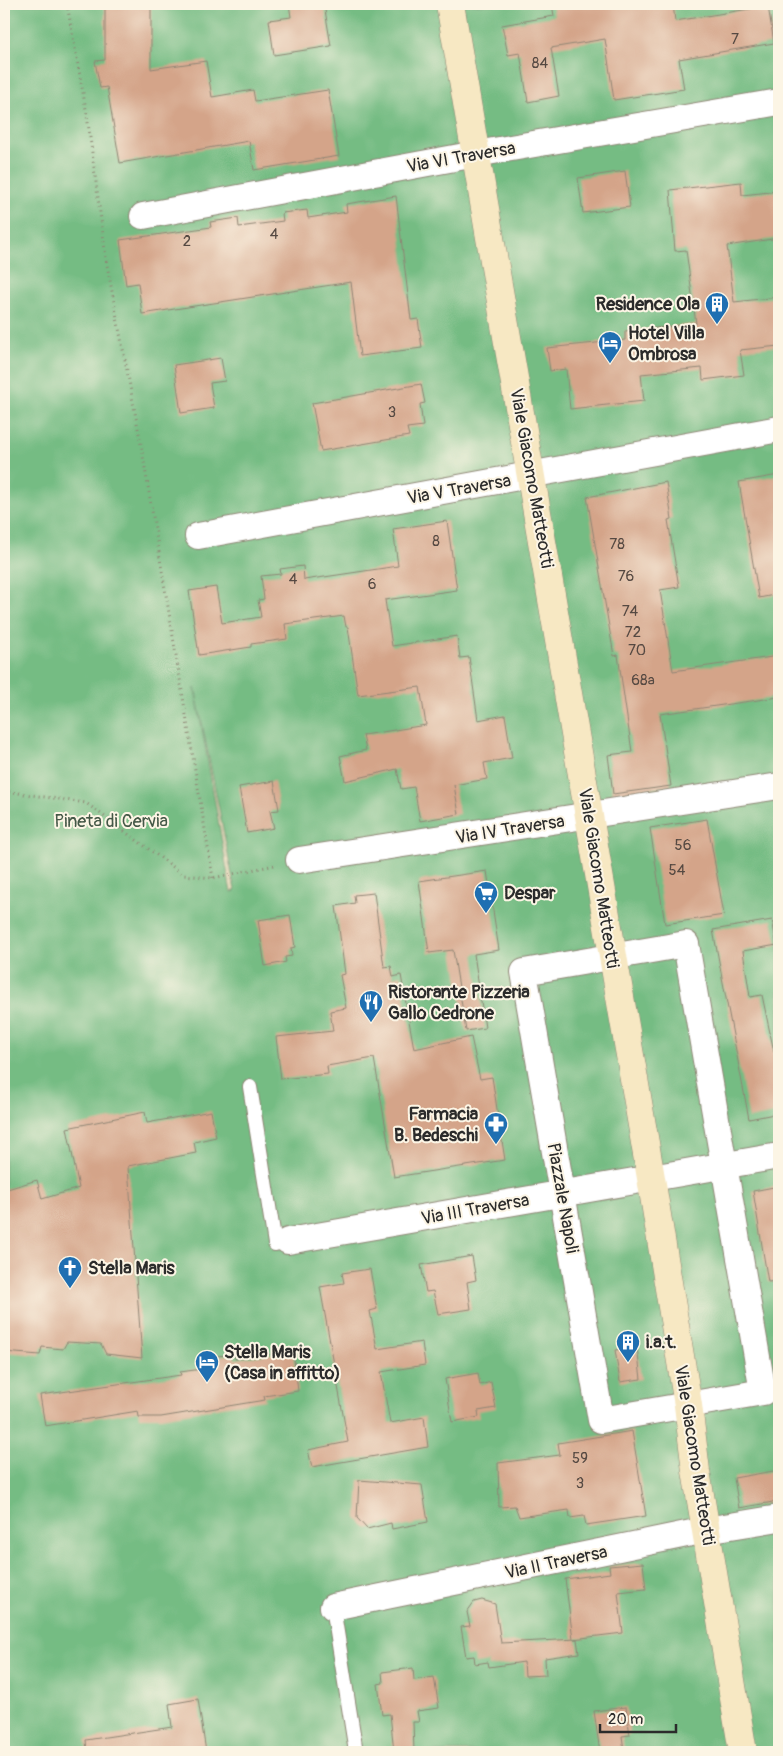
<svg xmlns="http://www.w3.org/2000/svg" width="783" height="1756" font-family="Pangolin,sans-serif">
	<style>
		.forest { fill: #74bc83; stroke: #507457; fill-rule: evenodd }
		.building { fill: #d4a489 }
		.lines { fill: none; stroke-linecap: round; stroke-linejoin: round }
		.lane-casing { stroke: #8e8574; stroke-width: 16 }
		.street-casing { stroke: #8e8574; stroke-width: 28 }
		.secondary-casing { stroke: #8e8574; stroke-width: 29 }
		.path { stroke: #8e8574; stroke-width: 3; stroke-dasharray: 1 4; stroke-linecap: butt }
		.lane { stroke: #fff; stroke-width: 14 }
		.street { stroke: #fff; stroke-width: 26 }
		.secondary { stroke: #f7e8c3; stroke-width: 28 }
		.labels { text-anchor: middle; stroke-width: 4; stroke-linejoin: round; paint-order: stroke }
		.number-label { font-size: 15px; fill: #554942 }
		.street-label { font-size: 18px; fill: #2b2b2b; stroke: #fcf5e5 }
		.poi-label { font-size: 18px; font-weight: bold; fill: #2b2b2b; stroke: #fcf5e5; text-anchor: start }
		.park-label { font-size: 18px; fill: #445847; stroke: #fcf5e5 }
	</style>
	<rect width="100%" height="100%" fill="#fcf5e5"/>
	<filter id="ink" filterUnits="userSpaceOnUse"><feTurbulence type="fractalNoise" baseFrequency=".02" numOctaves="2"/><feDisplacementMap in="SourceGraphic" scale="10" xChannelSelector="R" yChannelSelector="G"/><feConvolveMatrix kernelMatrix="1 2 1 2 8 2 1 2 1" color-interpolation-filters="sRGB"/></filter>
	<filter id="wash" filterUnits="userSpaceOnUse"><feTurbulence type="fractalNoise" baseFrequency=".0096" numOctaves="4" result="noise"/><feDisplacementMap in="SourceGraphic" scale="20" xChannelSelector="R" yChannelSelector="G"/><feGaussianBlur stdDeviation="1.12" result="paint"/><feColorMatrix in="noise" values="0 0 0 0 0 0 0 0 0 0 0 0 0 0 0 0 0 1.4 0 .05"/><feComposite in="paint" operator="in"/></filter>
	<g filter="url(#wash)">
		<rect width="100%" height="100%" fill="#f0dfbe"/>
		<!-- forest -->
		<path class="forest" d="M4,4H779V1752H4ZM195,688L235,891L232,892H231Z"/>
		<g id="blocks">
			<!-- building -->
			<path class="building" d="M105,4H151V69L206,61L212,97L253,90L255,101L328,90L339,156L254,170L249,141L120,163L107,87L100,88L95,61L105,60Z
				M289,4H324L331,46L274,55L269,20L291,17Z
				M552,4H673L675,21L768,6L774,43L679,59L684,89L614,100L605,39L551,48L559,96L528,102L520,53L508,55L502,25L554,16Z
				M625,171L630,207L583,213L578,178Z
				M741,182L742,195L779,191V238L727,246L734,302L779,297V346L740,350L744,375L703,380L702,368L641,374L644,401L570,409L566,369L550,371L547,348L625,340V331L696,324L686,250L675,251L670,190Z
				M396,196L411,320L418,319L422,348L360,356L351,282L142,314L138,283L126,285L120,240L211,227L210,222L238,218L239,227L283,221L282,213L307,210L308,218L347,212L346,204Z
				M221,358L225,381L210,383L214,408L181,413L174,365Z
				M421,384L425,403L420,404L423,426L407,428L409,436L321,451L312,403Z
				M779,475V594L759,598L739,482Z
				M666,482L672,519L668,520L679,587L660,590L673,671L779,656V697L660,714L671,786L613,794L608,755L632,752L618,655L614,656L587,497Z
				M447,521L457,590L385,600L392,646L457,636L460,658L469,657L478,720L505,715L512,758L484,763L487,779L454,785L459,814L420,821L414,787L401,789L397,769L345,781L340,756L366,750L363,735L426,725L420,687L358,695L348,627H346L344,616L285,624L287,639L251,644V647L199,655L189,591L216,587L222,623L261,617L258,600L264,599L261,576L281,574L280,569L303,566L304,580L398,566L393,529Z
				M274,781L279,810L270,811L274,828L247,833L239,787Z
				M707,819L724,915L665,924L650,828Z
				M487,871L499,950L474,954L485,1028L466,1031L453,950L429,953L419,881Z
				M374,893L384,967L391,966L393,977L401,975L414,1049L471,1037L480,1079L492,1077L505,1160L394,1177L374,1058L327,1066L328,1074L281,1079L276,1037L333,1031L330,1011L346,1008L340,975L345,974L336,906L355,903L354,895Z
				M290,915L295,947L291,948L292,956L285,957L286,962L265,966L258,920Z
				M772,920L777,945L743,951L750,997L762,995L774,1052L779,1051V1113L749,1119L713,930Z
				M211,1111L216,1137L194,1142L196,1153L128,1166L142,1358L106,1354L101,1344L67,1342L63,1349L42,1347L40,1355L4,1352V1190L37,1180L42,1199L79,1188L67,1128L145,1112L147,1123Z
				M779,1186V1281L768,1282L753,1191Z
				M472,1256L476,1280L467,1282L471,1309L438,1314L433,1291L426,1292L421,1265Z
				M370,1269L377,1309L370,1311L377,1349L422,1342L425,1365L381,1372L390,1423L424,1417L428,1447L312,1467L308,1450L348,1442L320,1287L344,1283L342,1273Z
				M637,1347L641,1379L620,1382L615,1350Z
				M293,1351L298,1391L264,1396L265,1400L161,1417H139L138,1411L45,1426L40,1395L181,1375L180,1372L202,1369L201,1358L234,1354L235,1359Z
				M478,1373L480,1385L491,1382L496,1408L478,1411L479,1417L452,1422L445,1379Z
				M632,1431L646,1516L586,1525L584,1516L570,1518L569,1510L519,1517L515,1506L499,1507L498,1463L560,1455L558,1443Z
				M779,1470V1501L739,1508L734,1478Z
				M359,1480L422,1485L428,1522L392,1529L391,1523L367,1529L357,1518Z
				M643,1563L646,1589L618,1592L623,1633L573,1639L565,1579L610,1573L609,1566Z
				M482,1600L495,1604L501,1643L577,1639L579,1653L545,1658L546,1675L525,1676L524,1662L489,1667L488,1662L475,1664L474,1656L466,1657L461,1627L470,1626L467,1612L474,1602Z
				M413,1668L414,1680L434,1677L439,1708L417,1711L419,1722H413L414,1752H394L390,1714L382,1715L378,1684L383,1683L382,1672Z
				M198,1699L206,1752H87L86,1740L172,1727L169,1704Z
				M626,1707L630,1735L622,1736L624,1750L600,1752L594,1711Z"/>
		</g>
	</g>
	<g filter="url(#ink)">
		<use href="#blocks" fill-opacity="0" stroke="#8e8574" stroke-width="1"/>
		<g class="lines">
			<!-- lane casing -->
			<g class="lane-casing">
				<path id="lane" d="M250,1087L275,1244L288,1241
					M333,1607L356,1752"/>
			</g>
			<!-- street casing -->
			<g class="street-casing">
				<path id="street" d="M143,216L476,154L779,102
					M198,536L779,429
					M299,860L779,786
					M686,944L763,1392L601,1420L524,972Z
					M288,1241L779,1156
					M333,1607L706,1530L779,1518"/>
			</g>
			<!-- secondary casing -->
			<g class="secondary-casing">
				<path id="secondary" d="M450,4L651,1178L688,1405L696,1471L743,1752"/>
			</g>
			<!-- path -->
			<path class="path" d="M67,4L87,115L107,265L141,444L213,878
				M4,791L86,803L184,875L213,878L275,865"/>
			<!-- lane -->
			<use href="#lane" class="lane"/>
			<!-- street -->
			<use href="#street" class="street"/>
			<!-- secondary -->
			<use href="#secondary" class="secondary"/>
		</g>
	</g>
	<!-- icons -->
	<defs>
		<g id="building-pin" transform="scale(1.25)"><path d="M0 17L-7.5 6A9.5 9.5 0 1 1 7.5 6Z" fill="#1f6fb2" stroke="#fcf5e5"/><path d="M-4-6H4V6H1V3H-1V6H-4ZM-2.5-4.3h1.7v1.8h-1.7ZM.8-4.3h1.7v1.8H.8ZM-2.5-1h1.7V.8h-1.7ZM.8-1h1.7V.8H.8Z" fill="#fff"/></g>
		<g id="hotel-pin" transform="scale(1.25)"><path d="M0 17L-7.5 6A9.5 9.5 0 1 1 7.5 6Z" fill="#1f6fb2" stroke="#fcf5e5"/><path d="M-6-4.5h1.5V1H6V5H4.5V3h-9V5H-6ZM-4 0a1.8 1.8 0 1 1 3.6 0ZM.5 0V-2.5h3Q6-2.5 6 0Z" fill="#fff"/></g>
		<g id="supermarket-pin" transform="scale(1.25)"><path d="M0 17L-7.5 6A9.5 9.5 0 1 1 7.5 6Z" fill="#1f6fb2" stroke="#fcf5e5"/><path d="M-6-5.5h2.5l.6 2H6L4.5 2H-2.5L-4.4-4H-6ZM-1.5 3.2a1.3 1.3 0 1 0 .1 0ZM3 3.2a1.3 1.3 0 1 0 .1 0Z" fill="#fff"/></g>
		<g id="restaurant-pin" transform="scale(1.25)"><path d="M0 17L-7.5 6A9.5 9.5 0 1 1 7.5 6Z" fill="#1f6fb2" stroke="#fcf5e5"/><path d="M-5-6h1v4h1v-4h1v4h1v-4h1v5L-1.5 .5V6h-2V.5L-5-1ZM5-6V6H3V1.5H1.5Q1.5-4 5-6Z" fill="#fff"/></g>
		<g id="pharmacy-pin" transform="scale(1.25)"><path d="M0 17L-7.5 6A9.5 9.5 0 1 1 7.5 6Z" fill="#1f6fb2" stroke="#fcf5e5"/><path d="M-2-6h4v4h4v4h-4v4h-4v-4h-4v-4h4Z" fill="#fff"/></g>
		<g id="church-pin" transform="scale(1.25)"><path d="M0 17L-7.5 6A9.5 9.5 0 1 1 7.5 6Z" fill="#1f6fb2" stroke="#fcf5e5"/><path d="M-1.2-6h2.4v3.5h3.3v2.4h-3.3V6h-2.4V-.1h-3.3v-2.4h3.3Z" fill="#fff"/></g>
	</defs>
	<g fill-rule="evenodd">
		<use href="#building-pin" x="717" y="304"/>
		<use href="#hotel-pin" x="610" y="343"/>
		<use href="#supermarket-pin" x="486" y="893"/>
		<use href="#restaurant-pin" x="371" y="1002"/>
		<use href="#pharmacy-pin" x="496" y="1124"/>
		<use href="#church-pin" x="70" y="1268"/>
		<use href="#building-pin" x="628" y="1342"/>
		<use href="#hotel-pin" x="207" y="1362"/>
	</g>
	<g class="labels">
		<!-- number labels -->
		<g class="number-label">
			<text x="735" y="44">7</text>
			<text x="540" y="68">84</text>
			<text x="274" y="239">4</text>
			<text x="187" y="246">2</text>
			<text x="392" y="417">3</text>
			<text x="436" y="546">8</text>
			<text x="617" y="549">78</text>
			<text x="626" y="581">76</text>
			<text x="293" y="584">4</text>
			<text x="372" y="589">6</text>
			<text x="630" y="616">74</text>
			<text x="633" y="637">72</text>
			<text x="637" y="655">70</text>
			<text x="643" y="685">68a</text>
			<text x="683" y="850">56</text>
			<text x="677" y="875">54</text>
			<text x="580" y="1463">59</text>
			<text x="580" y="1488">3</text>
		</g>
		<!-- street labels -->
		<g class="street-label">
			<text transform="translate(461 157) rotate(-10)" y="6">Via VI Traversa</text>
			<text transform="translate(532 478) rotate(80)" y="6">Viale Giacomo Matteotti</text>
			<text transform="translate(459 489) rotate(-10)" y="6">Via V Traversa</text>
			<text transform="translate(510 829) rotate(-9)" y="6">Via IV Traversa</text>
			<text transform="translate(599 878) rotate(81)" y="6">Viale Giacomo Matteotti</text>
			<text transform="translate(563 1198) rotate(80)" y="6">Piazzale Napoli</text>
			<text transform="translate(475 1209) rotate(-10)" y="6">Via III Traversa</text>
			<text transform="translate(695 1455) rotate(81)" y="6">Viale Giacomo Matteotti</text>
			<text transform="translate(556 1562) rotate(-12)" y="6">Via II Traversa</text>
		</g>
		<!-- poi labels -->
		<g class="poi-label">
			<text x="700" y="310" text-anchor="end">Residence Ola</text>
			<text x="628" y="339">Hotel Villa<tspan x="628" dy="21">Ombrosa</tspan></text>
			<text x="504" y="899">Despar</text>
			<text x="388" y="998">Ristorante Pizzeria<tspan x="388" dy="21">Gallo Cedrone</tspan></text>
			<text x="478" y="1120" text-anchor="end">Farmacia<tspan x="478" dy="21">B. Bedeschi</tspan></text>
			<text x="88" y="1274">Stella Maris</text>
			<text x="646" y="1348">i.a.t.</text>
			<text x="224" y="1358">Stella Maris<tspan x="224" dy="21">(Casa in affitto)</tspan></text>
		</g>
		<!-- park labels -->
		<g class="park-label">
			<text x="111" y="827">Pineta di Cervia</text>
		</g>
	</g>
	<!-- margin -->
	<rect width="783" height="1756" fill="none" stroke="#fcf5e5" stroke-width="20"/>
	<!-- scale -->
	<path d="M600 1724v8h76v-8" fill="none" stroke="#2b2b2b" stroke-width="2.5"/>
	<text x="608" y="1724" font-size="15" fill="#2b2b2b" stroke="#fcf5e5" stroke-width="4" paint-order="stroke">20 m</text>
</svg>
